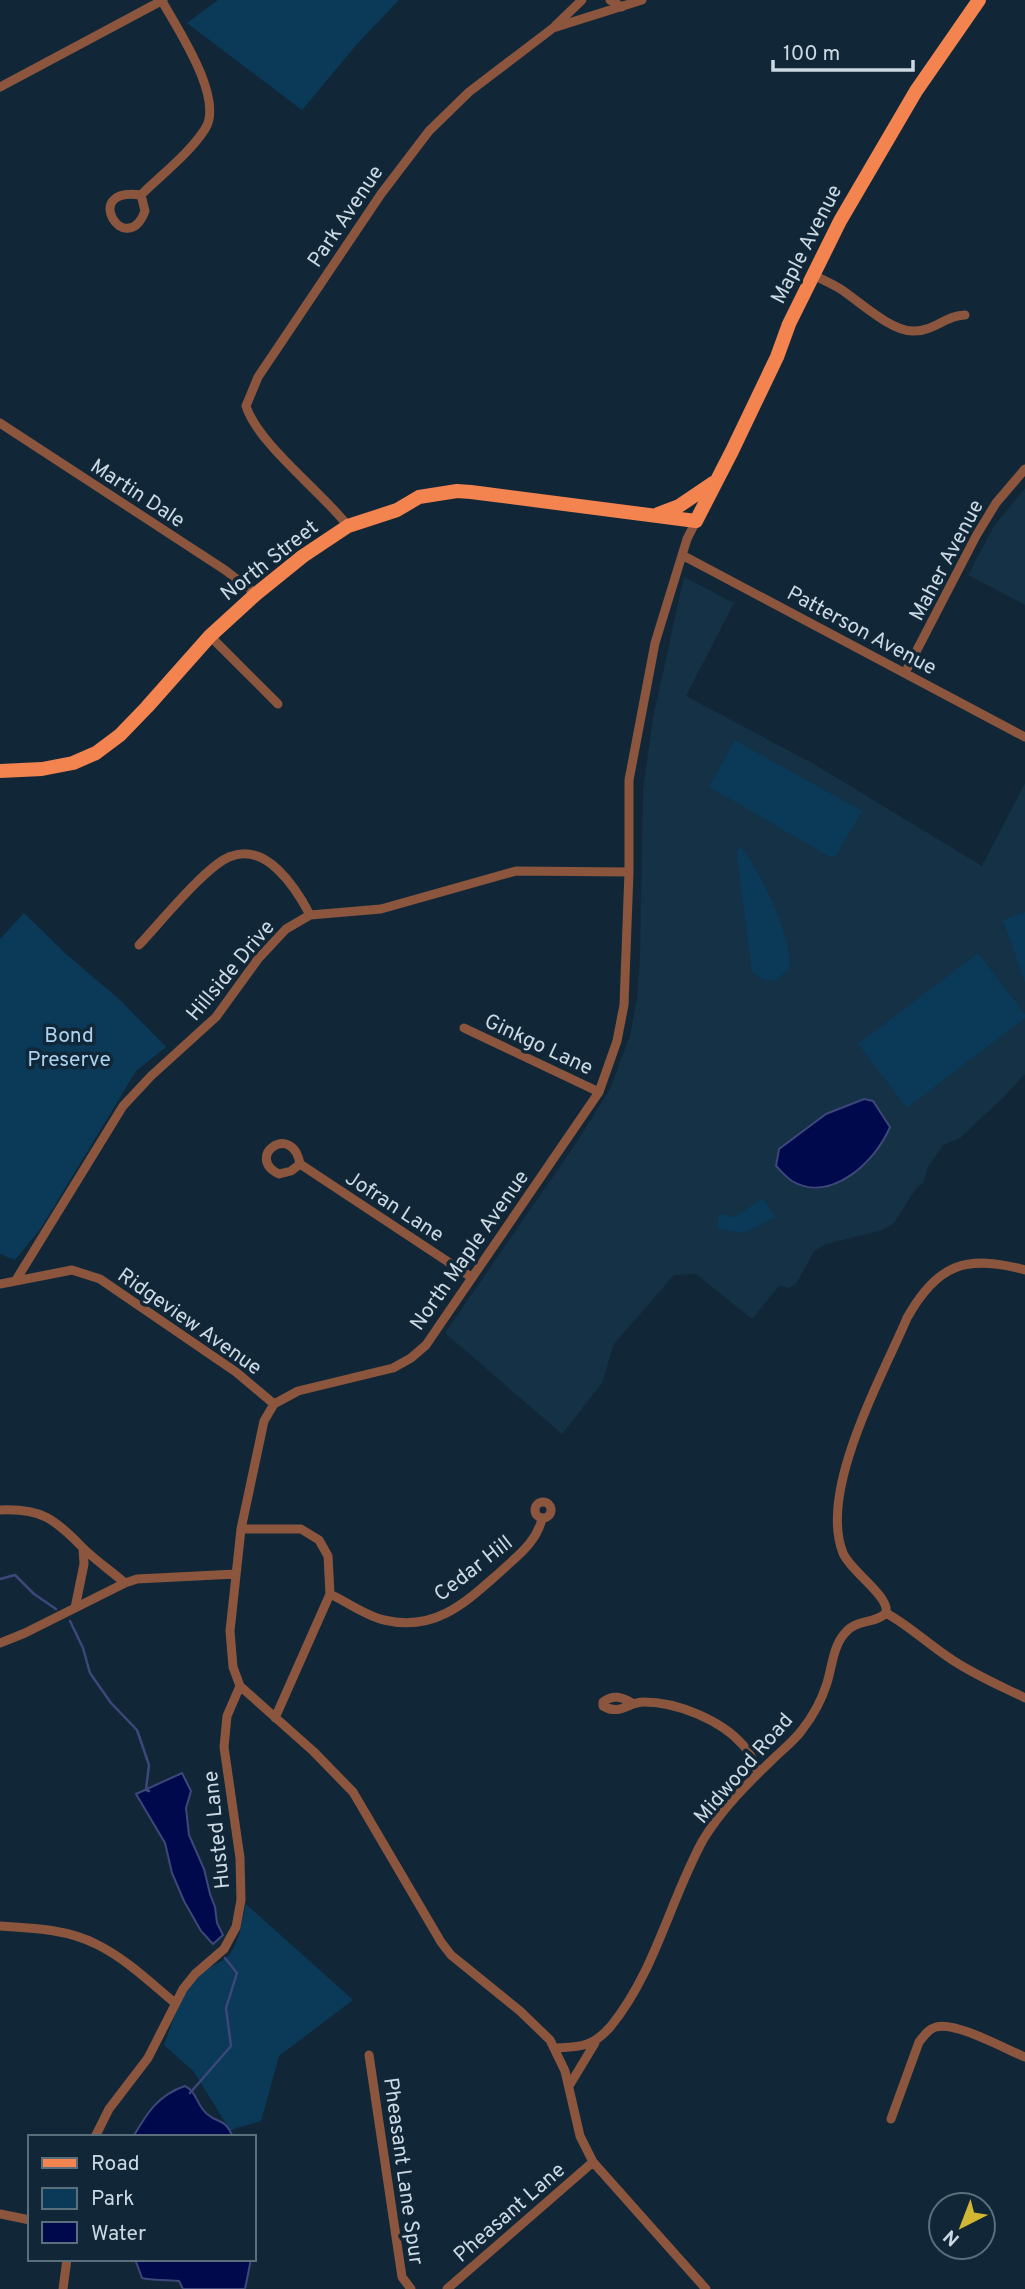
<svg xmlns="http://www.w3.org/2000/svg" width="1025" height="2289" font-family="Overpass,sans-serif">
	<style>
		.built { fill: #143145 }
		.green { fill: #0a3a58 }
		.water { fill: #00094c; stroke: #3d477a; stroke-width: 2 }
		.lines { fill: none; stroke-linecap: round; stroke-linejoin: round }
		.stream { stroke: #3d477a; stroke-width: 2.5 }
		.street { stroke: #8c563e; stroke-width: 9 }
		.primary { stroke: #f3834f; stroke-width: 14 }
		.labels { text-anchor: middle; stroke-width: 7; stroke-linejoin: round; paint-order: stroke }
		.street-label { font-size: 21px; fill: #cbd9e4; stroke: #112737 }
		.park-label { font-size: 21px; fill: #abd2f1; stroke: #112737 }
	</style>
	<rect width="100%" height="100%" fill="#112737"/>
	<!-- built -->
	<path class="built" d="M1025,488V605L968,575L994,526Z
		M684,577L734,603L686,696L814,764L982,866L1025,783V1074L1004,1097L960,1138L943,1145L928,1167L923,1183L917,1187L893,1224L880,1231L826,1244L814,1251L796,1284L788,1288L780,1285L752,1319L696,1274L674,1275L614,1344L602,1383L562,1434L445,1333L576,1143L610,1089L630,1036L637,999L640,958L643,790L653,718Z"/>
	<!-- green -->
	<path class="green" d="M218,0H399L357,44L302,110L187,23Z
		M735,740L862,811L836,856L830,857L709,787Z
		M740,847C759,866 795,943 789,969L775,981L762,979L752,972L737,857V850Z
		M1025,912V983L1003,920Z
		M24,913L66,954L120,1000L166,1047L136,1071L41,1228L15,1260L0,1254V939Z
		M978,953L1025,1014V1018L907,1108L858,1044Z
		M763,1198L775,1217L745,1233L717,1229L719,1214L734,1217Z
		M246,1904L353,2000L279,2056L261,2121L230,2130L194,2072L164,2045C173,2020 182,1991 202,1973C210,1966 222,1963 229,1955C240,1942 242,1919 246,1904Z"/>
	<!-- water -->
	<path class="water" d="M864,1099L873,1101L890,1127C876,1161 831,1204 792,1181C786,1177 781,1171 776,1166L779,1149L826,1114Z
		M182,1773L191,1791L186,1808L189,1835L204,1869L210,1894L215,1907L217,1923L223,1935L213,1944L201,1931L184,1901L172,1873L165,1843L136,1794Z
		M185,2086C197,2092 197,2106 207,2114C220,2125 224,2117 233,2137H133C147,2113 158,2095 185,2086Z
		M135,2259H251L245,2289H183L179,2281C166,2279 153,2281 142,2278Z"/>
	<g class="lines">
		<!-- stream -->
		<path class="stream" d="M0,1579L15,1575L34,1594L56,1609
			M70,1621L83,1648L90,1673L111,1703L137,1730L149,1765L146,1790L149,1791
			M190,2093L231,2046L226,2008L237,1973L225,1958"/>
		<!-- street -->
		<path class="street" d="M610,0L622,7
			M555,26L582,0
			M0,87L163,0
			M141,195L145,211C126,261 79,186 141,195C162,174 189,154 205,129C225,99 177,28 162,1
			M813,275C823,280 833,284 842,290C861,303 891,331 913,331C933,332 946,315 965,315
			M0,423L225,570L256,594
			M696,521L687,539L655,643L629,780V872L624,1005L617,1041L599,1092L426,1345L411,1358L393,1368L298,1391L274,1404L264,1421L241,1529L230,1631L233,1667L240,1686L313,1751L353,1792L441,1942L451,1955L520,2011L550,2040L565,2071L580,2136L593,2162L706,2289
			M348,526C321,491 258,444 246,406L258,377L381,194L429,131L469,92L553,28L642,0
			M682,555L1025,737
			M210,636L278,704
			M905,673L976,536L996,503L1025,469
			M139,945C159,924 205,867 229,857C266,841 296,888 310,915
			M464,1028L599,1092
			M300,1164L291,1171L279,1174C244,1157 292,1121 300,1164L471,1277
			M16,1280L123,1106L151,1076L216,1017L258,959L286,929L310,915L381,909L516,871L629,872
			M0,1284L72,1270L100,1279L236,1372L274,1404
			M535 1510a8 8 0 1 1 16 0a8 8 0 1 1-16 0Z
			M0,1510C41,1508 55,1519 82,1547C95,1560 111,1571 125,1583
			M241,1529H301L319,1540L328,1556L330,1594L275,1718
			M330,1594C347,1602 366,1616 384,1620C435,1632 465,1603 499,1573C517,1556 536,1543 542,1519
			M75,1608L84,1564L83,1548
			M886,1613C908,1625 927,1643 948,1657C972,1674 999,1685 1025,1698
			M0,1643L25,1633L125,1583L137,1579L236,1574
			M632,1703C622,1697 613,1694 603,1702V1706C620,1716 628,1702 644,1702C677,1702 721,1720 743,1745C751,1753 754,1763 758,1773
			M0,1926C32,1928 67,1929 96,1944C125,1958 150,1982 175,2003
			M555,2048C581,2047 593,2047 611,2026C655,1972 670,1900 703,1840C721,1810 747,1784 772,1760C782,1750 794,1741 802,1730C813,1716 822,1699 827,1683C832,1667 833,1646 845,1633C856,1619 875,1624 886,1613C890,1596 850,1571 843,1553C818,1491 882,1377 907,1318C937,1264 966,1254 1025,1270
			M369,2055L402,2277L411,2289
			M569,2086L595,2043
			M891,2119L919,2042C924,2036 928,2029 936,2027C955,2021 1005,2049 1025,2057
			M95,2137L109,2109L148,2058L183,1989L195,1974L224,1949L236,1927L241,1900L240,1858L224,1747L227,1716L240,1686
			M0,2214L30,2220
			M63,2289L67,2259
			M447,2289L593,2162"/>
		<!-- primary -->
		<path class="primary" d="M658,514L679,506L713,483
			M0,771L42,769L73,763L96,753L120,735L147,707L210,636L256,594L303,556L348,526L397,510L419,497L457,491L471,492L696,521L732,451L777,357L789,324L840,221L916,91L979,0"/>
	</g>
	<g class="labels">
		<!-- street labels -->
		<g class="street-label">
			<text transform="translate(345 216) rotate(-56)" y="7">Park Avenue</text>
			<text transform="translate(806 244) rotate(-63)" y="7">Maple Avenue</text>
			<text transform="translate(138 493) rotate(33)" y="7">Martin Dale</text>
			<text transform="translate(269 560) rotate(-38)" y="7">North Street</text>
			<text transform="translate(946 560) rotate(-62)" y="7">Maher Avenue</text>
			<text transform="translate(862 630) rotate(28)" y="7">Patterson Avenue</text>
			<text transform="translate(230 970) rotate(-50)" y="7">Hillside Drive</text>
			<text transform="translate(539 1044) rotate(25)" y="7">Ginkgo Lane</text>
			<text transform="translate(395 1206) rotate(33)" y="7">Jofran Lane</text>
			<text transform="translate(469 1250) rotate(-55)" y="7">North Maple Avenue</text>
			<text transform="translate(190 1321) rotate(35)" y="7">Ridgeview Avenue</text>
			<text transform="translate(473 1568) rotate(-38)" y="7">Cedar Hill</text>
			<text transform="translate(743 1768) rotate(-49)" y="7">Midwood Road</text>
			<text transform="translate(216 1830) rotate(-96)" y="7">Husted Lane</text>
			<text transform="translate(404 2171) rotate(82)" y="7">Pheasant Lane Spur</text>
			<text transform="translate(509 2212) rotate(-41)" y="7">Pheasant Lane</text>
		</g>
		<!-- park labels -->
		<g class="park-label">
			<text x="69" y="1042">Bond<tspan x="69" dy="24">Preserve</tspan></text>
		</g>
	</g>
	<!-- legend -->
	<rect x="28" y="2135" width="228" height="126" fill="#112737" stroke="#5b6e7c" stroke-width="2"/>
	<rect x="42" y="2158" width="35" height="10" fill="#f3834f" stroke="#5b6e7c" stroke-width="2"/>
	<text x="91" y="2170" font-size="21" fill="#cbd9e4">Road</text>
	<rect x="42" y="2188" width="35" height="21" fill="#0a3a58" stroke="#5b6e7c" stroke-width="2"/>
	<text x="91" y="2205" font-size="21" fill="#cbd9e4">Park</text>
	<rect x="42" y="2222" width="35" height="21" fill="#00094c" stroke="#5b6e7c" stroke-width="2"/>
	<text x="91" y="2240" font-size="21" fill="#cbd9e4">Water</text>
	<!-- north arrow -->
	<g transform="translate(962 2226) rotate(222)"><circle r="33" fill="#112737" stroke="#5b6e7c" stroke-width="2"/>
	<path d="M0-5L12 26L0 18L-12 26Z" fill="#d2b735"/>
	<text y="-10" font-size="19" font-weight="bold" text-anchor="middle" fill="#cbd9e4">N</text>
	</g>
	<!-- scale -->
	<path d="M773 60v10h140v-10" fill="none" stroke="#cbd9e4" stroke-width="3.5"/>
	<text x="783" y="60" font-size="21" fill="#cbd9e4" stroke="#112737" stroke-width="5" paint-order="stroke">100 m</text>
</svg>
